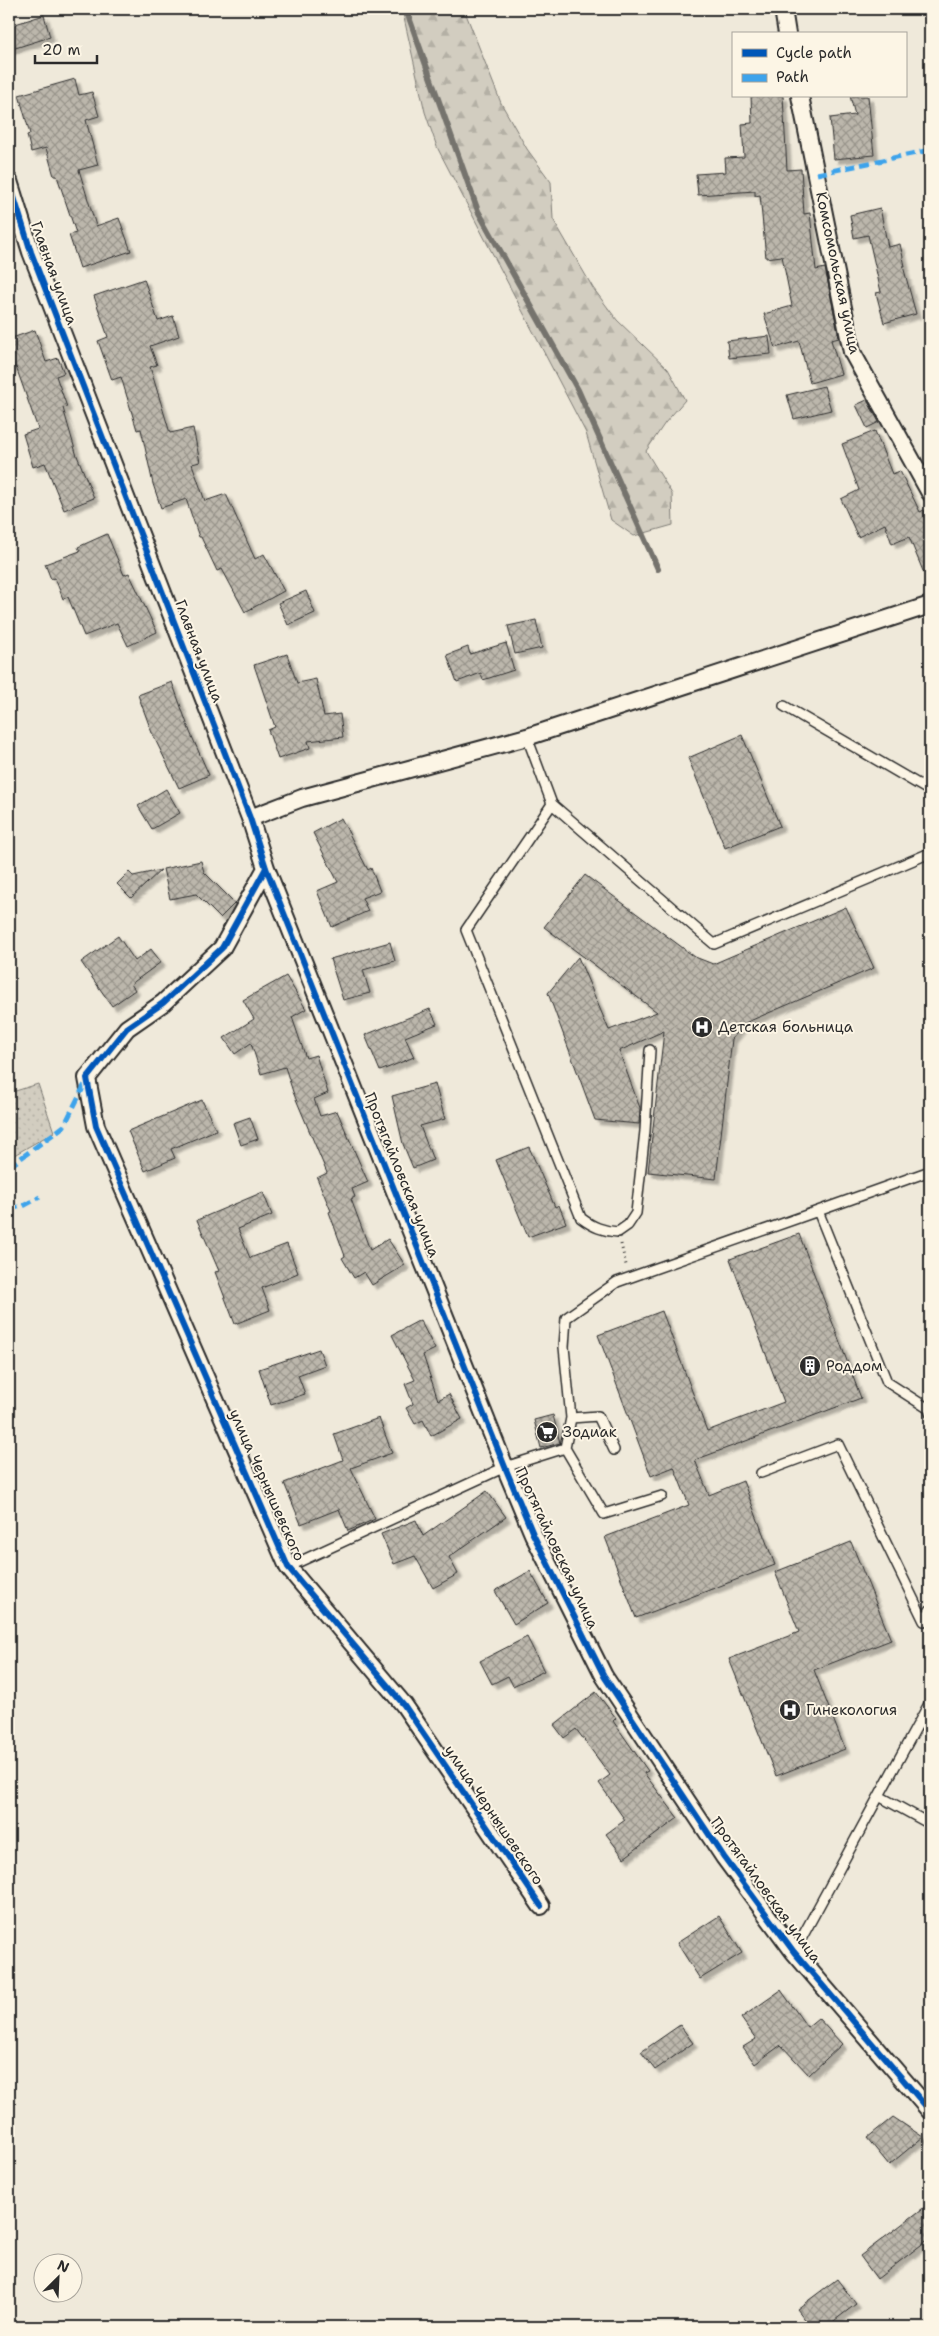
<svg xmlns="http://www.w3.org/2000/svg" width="939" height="2336" font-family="'Shantell Sans',sans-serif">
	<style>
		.grass { fill: url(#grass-dots); stroke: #7e7c76 }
		.forest { fill: url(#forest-firs); stroke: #7e7c76 }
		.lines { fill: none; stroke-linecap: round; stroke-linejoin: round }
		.stream { stroke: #75736d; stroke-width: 6 }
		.building { fill: url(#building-cross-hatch); stroke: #2b2b2b; filter: url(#shadow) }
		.lane-casing { stroke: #2b2b2b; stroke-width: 12 }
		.street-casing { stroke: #2b2b2b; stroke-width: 20 }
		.path { stroke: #2b2b2b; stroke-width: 3; stroke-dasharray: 1 4; stroke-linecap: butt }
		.lane { stroke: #fcf5e5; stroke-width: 9 }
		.street { stroke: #fcf5e5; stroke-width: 16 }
		.quiet { stroke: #3ea3eb; stroke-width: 5; stroke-dasharray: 10 5; stroke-linecap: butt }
		.cycleway-casing { stroke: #fcf5e5; stroke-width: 9 }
		.cycleway { stroke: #0057b8; stroke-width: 6 }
		.labels { text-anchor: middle; stroke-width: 4; stroke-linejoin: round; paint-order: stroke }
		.street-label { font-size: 15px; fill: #2b2b2b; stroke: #fcf5e5 }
		.poi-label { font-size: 15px; fill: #2b2b2b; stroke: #fcf5e5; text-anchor: start }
	</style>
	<defs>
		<pattern id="grass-dots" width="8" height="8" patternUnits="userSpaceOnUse" patternTransform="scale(1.25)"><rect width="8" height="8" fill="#d2cdc0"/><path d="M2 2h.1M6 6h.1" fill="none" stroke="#b4b0a5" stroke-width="1.8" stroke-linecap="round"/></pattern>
		<pattern id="forest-firs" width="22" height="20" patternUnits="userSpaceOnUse" patternTransform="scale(1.25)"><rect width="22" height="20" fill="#d2cdc0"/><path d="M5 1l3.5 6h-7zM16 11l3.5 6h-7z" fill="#b4b0a5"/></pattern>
		<pattern id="building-cross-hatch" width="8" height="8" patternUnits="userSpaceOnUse" patternTransform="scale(1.25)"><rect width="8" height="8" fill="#bcb7ac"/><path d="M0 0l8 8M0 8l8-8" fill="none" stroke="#99958c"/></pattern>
		<filter id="shadow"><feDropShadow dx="4.5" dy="4.5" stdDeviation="1" flood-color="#0004"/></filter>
	</defs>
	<rect width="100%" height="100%" fill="#efe9da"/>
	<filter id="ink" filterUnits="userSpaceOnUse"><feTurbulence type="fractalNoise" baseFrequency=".02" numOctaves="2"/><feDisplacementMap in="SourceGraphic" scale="10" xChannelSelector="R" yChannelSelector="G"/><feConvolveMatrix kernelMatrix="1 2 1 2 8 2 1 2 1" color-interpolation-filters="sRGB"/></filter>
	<g filter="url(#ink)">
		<!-- grass -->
		<path class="grass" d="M38,1084L54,1132L9,1158V1093Z"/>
		<!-- forest -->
		<path class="forest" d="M402,9H464L501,103L527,149L551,182L553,219L593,288L617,320L668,369L685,400L665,423L646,451L672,494L673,525L634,536L611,520L586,433L437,147L425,112Z"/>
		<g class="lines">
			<!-- stream -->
			<path class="stream" d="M406,9L478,211L578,390L658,569"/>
		</g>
		<!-- building -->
		<path class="building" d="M44,15L50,37L9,50V26Z
			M75,79L79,95L92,92L99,116L86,120L98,165L79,170L96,226L119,218L131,251L80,268L69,235L76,233L57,176H54L46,148L31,152L27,135L30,134L19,95Z
			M751,96H783L787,170L801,169L804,214L810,213L816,270L825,268L839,338L831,340L841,374L810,383L799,341L775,348L764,314L792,306L782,256L766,258L760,195L755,196V191L698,195L696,174L726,172L725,158L744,157L742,124L752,123Z
			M850,96H868L874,155L834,159L830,118L855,115Z
			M880,208L888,247L900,244L905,266H903L916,314L884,323L876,293L881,292L868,235L854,238L850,215Z
			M144,279L158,321L173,316L179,336L150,346L157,365L150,367L170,433L193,428L200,462L192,464L205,501L226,494L255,559L264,554L284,591L245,612L222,569L217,571L201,537H199L186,499L161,508L153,484L141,429L137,430L121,377L112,380L98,341L108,337L94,296Z
			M35,330L46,362L58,358L64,373L56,376L67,407L63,408L76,453L94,498L64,510L45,463L33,467L23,434L38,429L16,367L9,369V339Z
			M769,336L771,354L729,358L727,341Z
			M824,386L831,410L794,419L787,395Z
			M867,400L879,422L867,428L856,405Z
			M875,431L892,474L900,471L920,512L924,510L930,526V588L909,537L892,544L885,524L858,537L841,499L859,490L842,444Z
			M107,534L124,575L129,573L157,632L128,646L117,623L84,636L68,597L63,599L55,578L51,579L45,564L80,551L78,547Z
			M306,591L315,613L288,625L278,603Z
			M536,620L542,648L515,654L508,626Z
			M506,643L514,670L483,680L481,673L457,682L447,655L468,647L470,654Z
			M287,654L297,683L316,679L324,716L340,714L343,737L308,741L310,748L278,759L268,730L275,727L254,665Z
			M172,682L190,732L209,775L179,788L152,733L138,695Z
			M742,735L780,826L725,848L688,758Z
			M166,789L180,813L152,829L138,806Z
			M341,818L368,870L371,868L380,891L362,898L368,911L332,927L317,891L338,882L313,833Z
			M201,861L204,872L235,903L220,918L196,894L170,899L163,869Z
			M161,870L131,898L117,884L129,872L133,876Z
			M585,875L695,957L713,964L846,907L874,968L745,1023L732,1039L716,1179L648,1172L664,1031L619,1051L640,1108L639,1124L595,1120L548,993L578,957L609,1030L657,1012L544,927Z
			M118,936L135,961L151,949L161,962L131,984L135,990L112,1006L81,962Z
			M390,942L395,961L363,970L370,993L343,1000L330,959Z
			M286,976L306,1009L292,1017L306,1058L316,1055L328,1093L314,1099L320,1116L337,1111L368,1182L352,1189L355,1197L351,1199L370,1250L388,1239L405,1265L372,1285L364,1272L354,1278L342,1258L345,1256L329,1212L331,1211L317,1178L327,1173L293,1092L285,1067L261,1074L251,1043L235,1054L224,1038L254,1019L243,1000Z
			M430,1009L437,1024L405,1037L414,1057L380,1071L365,1035Z
			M435,1084L445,1119L420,1126L433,1160L413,1168L403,1144L392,1096Z
			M202,1100L216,1130L171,1149L175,1158L145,1171L128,1131Z
			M250,1117L258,1139L241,1145L233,1123Z
			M529,1147L555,1207L559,1205L566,1223L528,1237L496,1160Z
			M263,1192L272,1215L238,1229L250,1258L287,1244L298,1273L262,1288L270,1310L235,1324L215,1272L219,1271L197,1220Z
			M799,1234L861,1398L695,1460L709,1495L743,1481L775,1565L636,1618L605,1537L689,1505L674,1467L651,1476L598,1335L662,1311L707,1431L784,1402L730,1259Z
			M420,1320L435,1349L423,1355L438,1400L449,1394L462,1419L431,1436L423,1420L415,1424L406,1408L413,1404L405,1384L415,1380L392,1335Z
			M319,1349L325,1365L298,1375L305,1394L271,1405L259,1369Z
			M553,1415L560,1443L541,1448L534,1420Z
			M379,1418L392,1453L351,1468L375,1519L348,1531L339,1509L301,1524L284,1483L343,1460L334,1434Z
			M487,1491L506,1517L449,1557L458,1574L433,1588L415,1556L394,1564L381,1534L416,1520L423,1536Z
			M851,1542L891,1640L814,1670L845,1749L776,1776L729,1659L799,1632L775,1572Z
			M530,1571L548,1603L514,1624L495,1591Z
			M527,1637L544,1671L513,1686L508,1676L492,1684L480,1661Z
			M596,1692L616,1718L613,1721L648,1771L644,1773L678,1818L624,1858L606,1834L625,1820L599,1783L610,1775L576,1729L564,1738L554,1725Z
			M719,1916L742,1953L700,1979L677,1943Z
			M781,1990L807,2027L818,2018L842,2044L809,2075L781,2045L755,2064L743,2047L756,2039L741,2018Z
			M680,2025L693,2043L655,2070L641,2052Z
			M893,2117L923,2137L889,2165L867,2138Z
			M930,2203V2238L877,2279L860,2256Z
			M837,2279L856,2304L826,2327H811L797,2309Z"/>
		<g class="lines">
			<!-- lane casing -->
			<g class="lane-casing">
				<path id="lane" d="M784,706L930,791
					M527,737L552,804L714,944L930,853
					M552,804L466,930L581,1218C593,1227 603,1231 618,1232L628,1225L636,1213L645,1131L650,1050
					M818,1211L930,1171
					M571,1418L598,1416L614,1450
					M565,1448L604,1514L662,1496
					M761,1473L838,1444L924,1621L930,1610
					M288,1567L505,1467L565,1448L571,1418L564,1347L566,1318L617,1282L818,1211L887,1382L929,1409L930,1413
					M879,1796L930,1824
					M794,1952L930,1702"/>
			</g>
			<!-- street casing -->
			<g class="street-casing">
				<path id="street" d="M783,9L787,34
					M800,96L852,352L930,493
					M9,181L31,252L250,818L266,868L505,1467L533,1534L604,1676L724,1857L794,1952L930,2111
					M250,818L302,798L527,737L930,605
					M266,868L222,948L163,1003L127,1028L87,1078L96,1126L288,1567L404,1705L541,1906"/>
			</g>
			<!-- path -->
			<path class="path" d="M621,1244L626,1265"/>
			<!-- lane -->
			<use href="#lane" class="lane"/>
			<!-- street -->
			<use href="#street" class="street"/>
			<!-- quiet -->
			<path class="quiet" d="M817,174L930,150
				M9,1167L64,1126L87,1080
				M9,1209L23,1206L40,1197"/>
			<!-- cycleway casing -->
			<g class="cycleway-casing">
				<path id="cycleway" d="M9,181L31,252L250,818L266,868L505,1467L533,1534L604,1676L724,1857L794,1952L930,2111
					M266,868L222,948L163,1003L127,1028L87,1078L96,1126L288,1567L404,1705L541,1906"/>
			</g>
			<!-- cycleway -->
			<use href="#cycleway" class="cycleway"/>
		</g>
	</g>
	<!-- icons -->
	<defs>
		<g id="hospital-disc" transform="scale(1.125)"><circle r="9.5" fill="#2b2b2b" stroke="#fcf5e5"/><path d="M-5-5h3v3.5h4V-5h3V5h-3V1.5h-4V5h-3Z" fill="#fff"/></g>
		<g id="building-disc" transform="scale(1.125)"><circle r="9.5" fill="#2b2b2b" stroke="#fcf5e5"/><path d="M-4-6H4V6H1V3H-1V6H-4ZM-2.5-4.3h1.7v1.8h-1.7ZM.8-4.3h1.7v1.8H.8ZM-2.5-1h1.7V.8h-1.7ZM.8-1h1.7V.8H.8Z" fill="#fff"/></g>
		<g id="supermarket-disc" transform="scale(1.125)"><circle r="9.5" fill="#2b2b2b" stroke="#fcf5e5"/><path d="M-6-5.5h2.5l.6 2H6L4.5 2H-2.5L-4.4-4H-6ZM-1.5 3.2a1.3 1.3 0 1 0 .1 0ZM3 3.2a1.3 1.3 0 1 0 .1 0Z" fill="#fff"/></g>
	</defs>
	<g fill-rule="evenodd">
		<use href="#hospital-disc" x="702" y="1027"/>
		<use href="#building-disc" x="810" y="1366"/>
		<use href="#supermarket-disc" x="547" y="1432"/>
		<use href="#hospital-disc" x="790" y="1710"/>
	</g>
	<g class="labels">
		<!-- street labels -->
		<g class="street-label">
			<text transform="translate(54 273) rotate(70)" y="5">Главная улица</text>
			<text transform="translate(838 273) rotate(78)" y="5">Комсомольская улица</text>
			<text transform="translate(199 651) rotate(69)" y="5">Главная улица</text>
			<text transform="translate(402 1175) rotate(68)" y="5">Протягайловская улица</text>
			<text transform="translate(267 1485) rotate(66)" y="5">улица Чернышевского</text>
			<text transform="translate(557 1548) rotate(65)" y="5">Протягайловская улица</text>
			<text transform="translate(494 1815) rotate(56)" y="5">улица Чернышевского</text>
			<text transform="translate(766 1890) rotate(54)" y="5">Протягайловская улица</text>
		</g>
		<!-- poi labels -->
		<g class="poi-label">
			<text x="718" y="1032">Детская больница</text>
			<text x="826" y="1371">Роддом</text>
			<text x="563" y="1437">Зодиак</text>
			<text x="806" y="1715">Гинекология</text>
		</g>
	</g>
	<!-- margin -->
	<rect width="939" height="2336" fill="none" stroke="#fcf5e5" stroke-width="30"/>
	<rect x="15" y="15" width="909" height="2306" fill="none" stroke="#2b2b2b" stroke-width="2" filter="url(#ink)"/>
	<!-- legend -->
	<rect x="732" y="32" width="175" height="65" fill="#fcf5e5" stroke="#a8a49b"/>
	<rect x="742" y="49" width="25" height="8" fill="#0057b8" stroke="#a8a49b"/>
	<text x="776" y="58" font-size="15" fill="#2b2b2b">Cycle path</text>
	<rect x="742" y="74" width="25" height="8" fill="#3ea3eb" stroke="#a8a49b"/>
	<text x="776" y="82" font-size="15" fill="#2b2b2b">Path</text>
	<!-- north arrow -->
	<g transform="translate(58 2278) rotate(24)"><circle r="24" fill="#fcf5e5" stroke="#a8a49b"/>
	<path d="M0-4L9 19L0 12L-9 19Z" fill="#2b2b2b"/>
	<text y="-8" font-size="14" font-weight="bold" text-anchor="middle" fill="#2b2b2b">N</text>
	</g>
	<!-- scale -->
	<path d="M35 55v8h62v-8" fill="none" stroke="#2b2b2b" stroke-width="2.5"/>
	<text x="42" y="55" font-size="15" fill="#2b2b2b" stroke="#fcf5e5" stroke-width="4" paint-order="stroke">20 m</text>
</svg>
